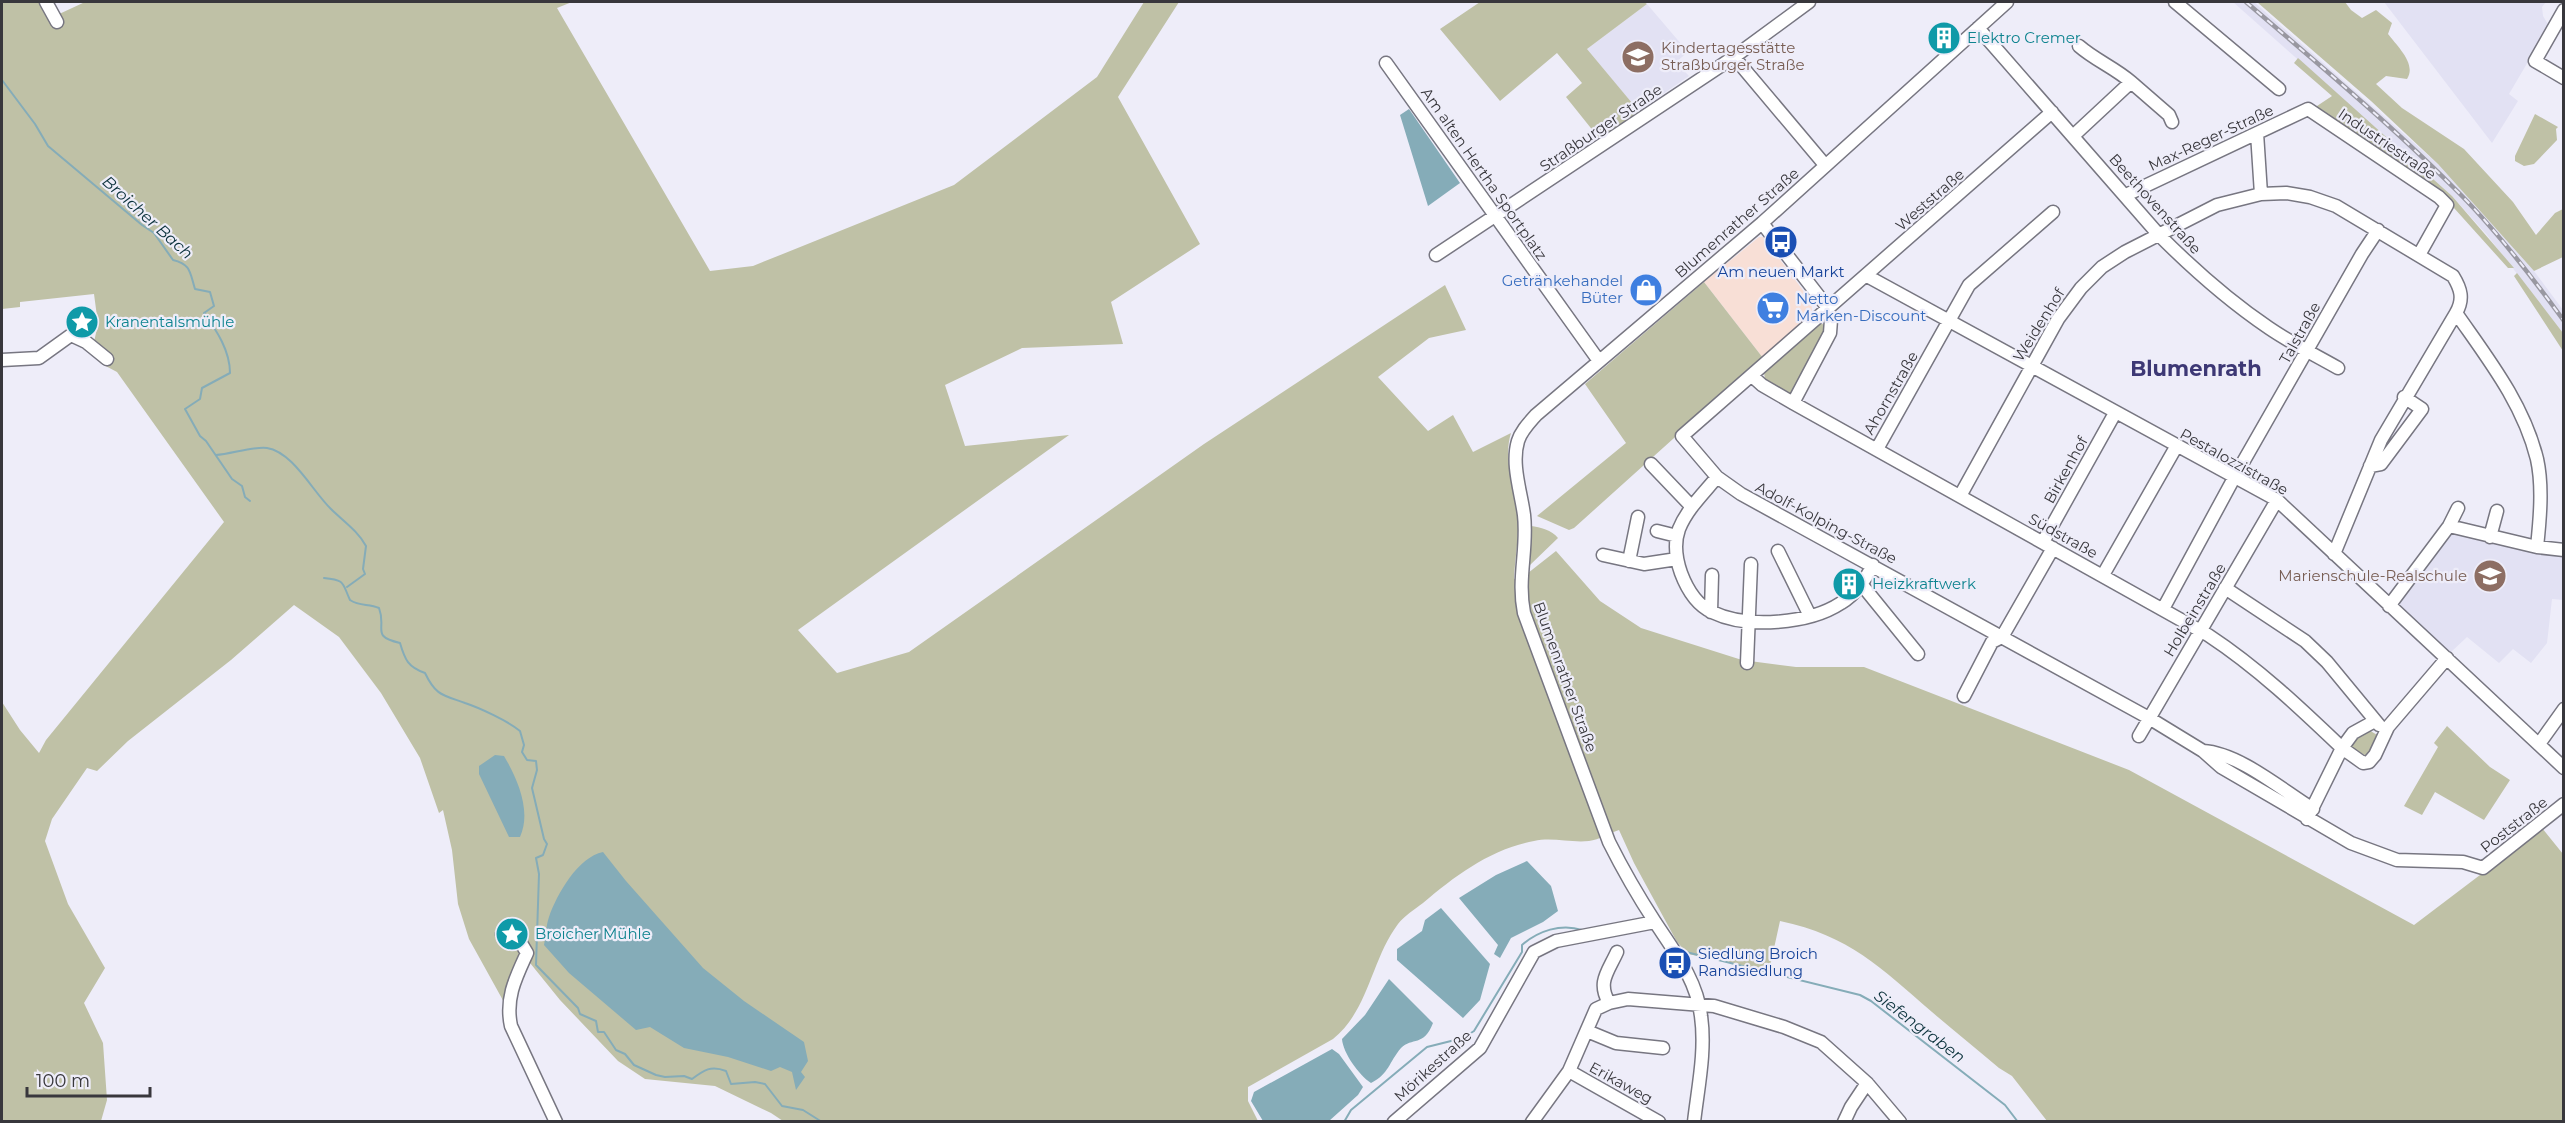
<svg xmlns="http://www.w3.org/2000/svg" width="2565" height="1123" font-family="Montserrat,sans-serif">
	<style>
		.commercial { fill: #f8dfd6 }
		.built { fill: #e2e1f3 }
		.green { fill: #bfc1a6 }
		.water { fill: #85acb8 }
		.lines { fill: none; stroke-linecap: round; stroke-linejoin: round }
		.stream { stroke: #85acb8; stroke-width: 2 }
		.minor-casing { stroke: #777681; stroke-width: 15 }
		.minor { stroke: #fff; stroke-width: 12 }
		.rail-casing { stroke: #9998a1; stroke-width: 4.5 }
		.rail { stroke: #eeedf9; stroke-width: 2; stroke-dasharray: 7; stroke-linecap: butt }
		.labels { text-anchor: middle; stroke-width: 4.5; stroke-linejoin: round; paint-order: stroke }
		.culture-label { font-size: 15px; fill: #0d838f; stroke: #eeedf9; text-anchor: start }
		.education-label { font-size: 15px; fill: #785e54; stroke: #eeedf9; text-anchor: start }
		.street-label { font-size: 15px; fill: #38373c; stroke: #eeedf9 }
		.transit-label { font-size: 15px; fill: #164399; stroke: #eeedf9 }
		.shop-label { font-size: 15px; fill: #366cbe; stroke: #eeedf9; text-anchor: end }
		.water-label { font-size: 16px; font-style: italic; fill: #0a313b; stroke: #eeedf9 }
		.district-label { font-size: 21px; font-weight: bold; fill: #3d3875; stroke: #eeedf9 }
	</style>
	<rect width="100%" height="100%" fill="#eeedf9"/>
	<!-- commercial -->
	<path class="commercial" d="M1759,237H1763L1811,301L1812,310L1808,317L1763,358L1704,282Z"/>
	<!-- built -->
	<path class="built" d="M2233,2H2254L2438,164L2534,271L2563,310V333L2487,235L2452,196Z
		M2384,2H2546L2542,7L2543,16L2549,26L2509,94L2518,101L2492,143Z
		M1647,4L1688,52L1676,62L1689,76L1638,111L1587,49Z
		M2455,533L2563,553V600L2552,599L2547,643L2531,663L2513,649L2499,663L2467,637L2450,653L2397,602L2449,534Z"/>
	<!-- green -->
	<path class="green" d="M2,2H49L57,15L85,2H572L557,8L710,271L753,266L954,185L1097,77L1144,2H1179L1118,97L1200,244L1111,302L1123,344L1022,348L945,385L965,446L1069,435L798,630L837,673L909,652L1204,444L1445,285L1466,330L1429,338L1378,377L1428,431L1453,415L1473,452L1511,433C1502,463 1517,487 1518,517C1519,538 1515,558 1514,579L1528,573L1556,551L1600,601L1641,628L1742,660L1796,667H1864L2129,770L2414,925L2542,828L2563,854V1121H2047L2012,1076L1999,1068C1977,1049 1954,1031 1932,1012C1880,967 1850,936 1780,921L1769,971L1688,954L1677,942L1634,863L1619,830C1610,833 1599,840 1589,841C1571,843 1552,837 1534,841C1491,849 1456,875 1423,903C1415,909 1404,916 1398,924C1371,960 1369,1010 1333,1039L1248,1087V1101L1258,1121H783L771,1113L715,1086L645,1079L618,1061L560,1000L526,958L505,1004L469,939L458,904L452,850L443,810L439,813L420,758L381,693L339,637L294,605L231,660L128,741L97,771L87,768L52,819L45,841L68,904L105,968L84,1003L103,1043L107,1100L101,1121H2V702L20,730L39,753L46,740L224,522L117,372L100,363L94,342L98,324L94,294L20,302V307L2,309Z
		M1480,2H1644L1647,4L1587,49L1642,115L1602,142L1566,97L1582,83L1557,53L1500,101L1440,29Z
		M2257,2H2345L2351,10L2362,18L2376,10L2392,23L2388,34C2397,46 2417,64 2407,79L2386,76L2376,84L2402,108L2464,149L2513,202L2536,235L2555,213L2563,209V257L2534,271L2438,164L2371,101Z
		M2298,58L2452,196L2514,268H2508L2445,198L2314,108L2332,96L2294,63Z
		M2535,114L2558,127L2556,129L2557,140L2534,164L2524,166L2515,161V156Z
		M2517,273L2563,333V351L2514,276Z
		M1704,282L1763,358L1574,528L1569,530L1537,516L1626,443L1585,384Z
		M1818,323L1826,325L1827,329L1792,393L1788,395L1765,380L1764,372Z
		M1531,526C1540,527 1552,530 1558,538L1530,565Z
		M2447,726L2490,767L2510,780L2484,820L2435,792L2422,815L2404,806L2438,747L2434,743Z
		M2367,729L2379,736L2370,758L2347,745Z"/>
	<!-- water -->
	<path class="water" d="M1409,109L1460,183L1428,206L1400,115Z
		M495,755L504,756C517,778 532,811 520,837H509L479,774V766Z
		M603,852L626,881L703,968L744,1001L804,1042L808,1061L801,1072L805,1077L796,1090L792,1072L780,1067L771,1071L728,1057L684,1048L650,1027L636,1030L569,973L544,945C546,936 546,925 549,917C557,894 578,857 603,852Z
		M1527,861L1551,886L1558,911L1543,922L1511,938L1500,958L1494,954L1498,945L1459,898L1496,875Z
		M1441,908L1490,964L1480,1000L1463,1018L1397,960V949L1422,931L1425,920Z
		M1389,979L1433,1023C1424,1047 1412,1037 1401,1048C1389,1062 1389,1074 1371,1083C1359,1075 1343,1053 1342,1039L1365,1015Z
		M1332,1049L1339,1054L1363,1087L1358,1095L1329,1121H1263L1251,1101L1254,1092Z"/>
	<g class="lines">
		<!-- stream -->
		<path class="stream" d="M2,80L35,124L48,146L142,225L154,233L173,260C191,264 190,273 195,289L210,292L214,306L204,313C217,331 230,351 230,373L202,388L200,399L185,409L200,436L206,441L232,479L242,486L245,497L250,501
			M216,455C231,454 254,446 267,448C293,452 313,492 331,509C343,521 358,531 366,546L363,569L365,574L347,587
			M324,578C346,580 342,583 350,600C360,607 369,603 379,608C387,629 370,636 400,643C405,660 408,667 425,673C436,696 443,695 465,703C480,708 508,721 520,731L524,745L522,752L527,760L536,761L537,770L532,788L544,839L547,844L543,855L536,858L539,874L536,965L578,1008L580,1014L596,1021L598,1032H604L616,1050L625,1054L634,1065L656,1075L665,1077L684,1076L692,1079C704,1070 711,1065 726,1071L731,1084L755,1082L765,1084L782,1106L803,1110L822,1122
			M1686,952L1860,995L1871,1001L2005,1105L2018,1122
			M1344,1122L1351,1110L1427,1047L1463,1038L1474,1031L1522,952V945C1538,931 1561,923 1582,930"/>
		<!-- minor casing -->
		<g class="minor-casing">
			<path id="minor" d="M46,2L57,22
				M2175,2L2279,89
				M2564,10L2535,61L2564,78
				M1978,28L2159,235C2193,269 2229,301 2269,328C2291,343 2315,355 2338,368
				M2079,46C2095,60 2115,68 2131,82
				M1734,57L1825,165
				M1386,63L1599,361
				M2052,112L1682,436L1717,477L1741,494L2149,718L2203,751L2221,767L2351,843L2397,860L2463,862L2483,868L2564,804
				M2257,133L2261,194
				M2073,136L2131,82L2169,115L2172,122
				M2126,195L2308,109L2439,197L2447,205L2419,255
				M1762,223L1828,308L1831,320L1830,333L1793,403
				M1436,255L1734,57L1809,2
				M1867,276L2277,500L2564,768
				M2,360L39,358L71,335L86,342L107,359
				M1752,376L1762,385L1793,403L2208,635C2258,668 2299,707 2342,748L2353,733L2373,722
				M1877,449L1969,285L2053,212
				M1651,464L1692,507
				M2370,466L2381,464L2422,409L2404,397
				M1717,477C1704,493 1687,509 1679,529C1674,543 1676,559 1681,573C1687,589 1697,605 1712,612C1747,629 1809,624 1841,603C1856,594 1865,580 1873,565
				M1960,496L2058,319L2081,288L2102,267L2125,252L2217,205L2261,194L2286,193L2310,197L2336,206L2453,276C2461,289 2464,299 2456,313C2488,359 2523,403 2537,459C2543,486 2540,519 2537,547
				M2449,526L2537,547L2564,550
				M1657,531L1677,536
				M2490,537L2497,511
				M2043,542L2115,413
				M1778,551L1810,616
				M2334,554L2381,440L2456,313
				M1603,555L1644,564L1677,559
				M1629,561L1638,517
				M2103,575L2176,447
				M1862,585L1918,654
				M2225,588L2305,641L2327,662L2379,725
				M2389,606L2449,526L2458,508
				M2163,609L2234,478L2362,254L2378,230
				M1711,612L1712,575
				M1747,663L1751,564
				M1964,696L1992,642L2002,637L2053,548
				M2139,736L2277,500
				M2539,744L2564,709
				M2203,751C2239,753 2282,790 2313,809
				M2307,819L2342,748L2363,763L2369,762L2375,755L2388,727L2447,658
				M502,934L518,938L527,953C516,977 505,998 511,1026L556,1122
				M1609,1003C1597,982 1608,972 1617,952
				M1587,1031L1616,1043L1663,1048
				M1569,1071L1659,1122
				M1394,1122L1480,1048L1534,952L1556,941L1655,922
				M1532,1122L1569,1071L1596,1009L1609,1003L1628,999L1714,1006L1784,1027L1821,1042L1867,1083L1900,1122
				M1694,1122C1698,1087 1706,1051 1701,1016C1697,980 1674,951 1655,922C1638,896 1623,870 1609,842L1524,613C1517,579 1528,548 1524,515C1521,492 1511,464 1518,441C1521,431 1529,423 1536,415L1762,223L2007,2
				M1844,1122L1851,1107L1867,1083"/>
		</g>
		<!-- minor -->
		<use href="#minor" class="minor"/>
		<!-- rail casing -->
		<g class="rail-casing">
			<path id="rail" d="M2246,2C2316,62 2388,122 2453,187C2494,227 2530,274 2564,321"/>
		</g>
		<!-- rail -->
		<use href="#rail" class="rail"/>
	</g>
	<!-- icons -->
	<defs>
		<g id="building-disc" transform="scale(1.725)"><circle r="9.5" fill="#0f9aa8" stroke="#eeedf9"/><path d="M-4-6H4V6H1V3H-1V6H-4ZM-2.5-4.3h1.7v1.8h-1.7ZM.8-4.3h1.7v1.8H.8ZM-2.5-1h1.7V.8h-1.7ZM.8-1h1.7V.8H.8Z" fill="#fff"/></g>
		<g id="school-disc" transform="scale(1.725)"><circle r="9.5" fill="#8d6e63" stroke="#eeedf9"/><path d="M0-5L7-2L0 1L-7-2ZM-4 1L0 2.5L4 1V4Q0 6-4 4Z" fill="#fff"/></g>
		<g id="bus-disc" transform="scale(1.725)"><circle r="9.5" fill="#1a4fb4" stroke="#eeedf9"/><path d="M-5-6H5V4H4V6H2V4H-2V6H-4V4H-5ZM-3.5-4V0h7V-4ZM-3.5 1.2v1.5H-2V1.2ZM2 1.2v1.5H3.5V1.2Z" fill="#fff"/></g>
		<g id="shop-disc" transform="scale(1.725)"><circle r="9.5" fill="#3f7fe0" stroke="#eeedf9"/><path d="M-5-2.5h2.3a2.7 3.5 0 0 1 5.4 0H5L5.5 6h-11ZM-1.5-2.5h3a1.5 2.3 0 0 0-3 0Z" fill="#fff"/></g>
		<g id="supermarket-disc" transform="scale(1.725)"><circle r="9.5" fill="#3f7fe0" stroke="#eeedf9"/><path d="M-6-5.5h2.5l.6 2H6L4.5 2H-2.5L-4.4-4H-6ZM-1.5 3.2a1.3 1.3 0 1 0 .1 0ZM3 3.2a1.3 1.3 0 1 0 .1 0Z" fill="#fff"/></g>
		<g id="sight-disc" transform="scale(1.725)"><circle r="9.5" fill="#0f9aa8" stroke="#eeedf9"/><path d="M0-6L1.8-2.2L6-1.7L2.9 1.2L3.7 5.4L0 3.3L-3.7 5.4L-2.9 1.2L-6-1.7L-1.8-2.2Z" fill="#fff"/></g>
	</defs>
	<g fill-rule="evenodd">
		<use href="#building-disc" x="1944" y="38"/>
		<use href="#school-disc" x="1638" y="57"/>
		<use href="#bus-disc" x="1781" y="242"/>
		<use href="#shop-disc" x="1646" y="290"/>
		<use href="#supermarket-disc" x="1773" y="308"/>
		<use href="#sight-disc" x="82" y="322"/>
		<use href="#school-disc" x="2490" y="576"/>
		<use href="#building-disc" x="1849" y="584"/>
		<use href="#sight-disc" x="512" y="934"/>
		<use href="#bus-disc" x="1675" y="963"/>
	</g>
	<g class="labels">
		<!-- culture labels -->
		<g class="culture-label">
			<text x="1967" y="43">Elektro Cremer</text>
			<text x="105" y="327">Kranentalsmühle</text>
			<text x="1872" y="589">Heizkraftwerk</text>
			<text x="535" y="939">Broicher Mühle</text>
		</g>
		<!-- education labels -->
		<g class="education-label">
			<text x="1661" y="53">Kindertagesstätte<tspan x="1661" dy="17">Straßburger Straße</tspan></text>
			<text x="2467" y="581" text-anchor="end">Marienschule-Realschule</text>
		</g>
		<!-- street labels -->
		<g class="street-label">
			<text transform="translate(1601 128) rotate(-34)" y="5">Straßburger Straße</text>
			<text transform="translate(2211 138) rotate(-25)" y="5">Max-Reger-Straße</text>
			<text transform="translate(2387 144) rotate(34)" y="5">Industriestraße</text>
			<text transform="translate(1484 174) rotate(55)" y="5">Am alten Hertha Sportplatz</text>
			<text transform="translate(1930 200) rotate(-41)" y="5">Weststraße</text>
			<text transform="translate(2155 204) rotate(48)" y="5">Beethovenstraße</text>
			<text transform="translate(1737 223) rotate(-41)" y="5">Blumenrather Straße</text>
			<text transform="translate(2039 325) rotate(-58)" y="5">Weidenhof</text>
			<text transform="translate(2300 333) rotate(-61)" y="5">Talstraße</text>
			<text transform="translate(1891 393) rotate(-60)" y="5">Ahornstraße</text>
			<text transform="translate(2234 462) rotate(29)" y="5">Pestalozzistraße</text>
			<text transform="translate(2066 470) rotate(-61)" y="5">Birkenhof</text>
			<text transform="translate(1826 523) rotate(28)" y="5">Adolf-Kolping-Straße</text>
			<text transform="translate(2063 536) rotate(29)" y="5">Südstraße</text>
			<text transform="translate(2195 610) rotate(-59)" y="5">Holbeinstraße</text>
			<text transform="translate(1565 677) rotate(70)" y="5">Blumenrather Straße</text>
			<text transform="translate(2514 825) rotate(-38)" y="5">Poststraße</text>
			<text transform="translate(1433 1066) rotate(-42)" y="5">Mörikestraße</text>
			<text transform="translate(1621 1083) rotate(29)" y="5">Erikaweg</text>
		</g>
		<!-- transit labels -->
		<g class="transit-label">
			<text x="1781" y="277">Am neuen Markt</text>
			<text x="1698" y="959" text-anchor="start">Siedlung Broich<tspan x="1698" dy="17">Randsiedlung</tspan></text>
		</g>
		<!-- shop labels -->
		<g class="shop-label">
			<text x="1623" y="286">Getränkehandel<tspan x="1623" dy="17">Büter</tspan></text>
			<text x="1796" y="304" text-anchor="start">Netto<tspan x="1796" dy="17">Marken-Discount</tspan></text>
		</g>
		<!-- water labels -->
		<g class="water-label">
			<text transform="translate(148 217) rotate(42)" y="6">Broicher Bach</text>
			<text transform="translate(1920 1026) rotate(37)" y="6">Siefengraben</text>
		</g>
		<!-- district labels -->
		<g class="district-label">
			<text x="2196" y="376">Blumenrath</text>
		</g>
	</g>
	<!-- border -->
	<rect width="2565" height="1123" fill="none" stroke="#38373c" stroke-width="6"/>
	<!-- scale -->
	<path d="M27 1087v9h123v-9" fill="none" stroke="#38373c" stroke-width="3"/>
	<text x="36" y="1087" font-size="18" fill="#38373c" stroke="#eeedf9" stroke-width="4.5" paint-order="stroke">100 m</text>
</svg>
